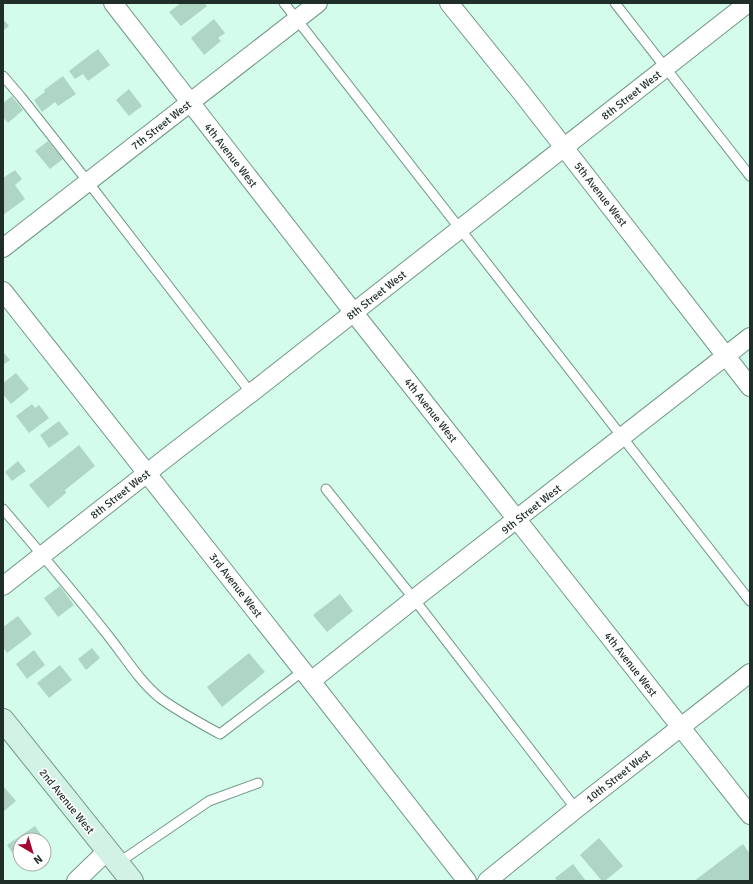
<svg xmlns="http://www.w3.org/2000/svg" width="753" height="884" font-family="Signika,sans-serif">
	<style>
		.building { fill: #afd6c5 }
		.lines { fill: none; stroke-linecap: round; stroke-linejoin: round }
		.service-casing { stroke: #729887; stroke-width: 11 }
		.minor-casing { stroke: #729887; stroke-width: 20 }
		.secondary-casing { stroke: #729887; stroke-width: 24 }
		.service { stroke: #fff; stroke-width: 9 }
		.minor { stroke: #fff; stroke-width: 18 }
		.secondary { stroke: #d2f2e6; stroke-width: 22 }
		.labels { text-anchor: middle; stroke-width: 3.5; stroke-linejoin: round; paint-order: stroke }
		.street-label { font-size: 11px; fill: #1f2e28; stroke: #fff }
	</style>
	<rect width="100%" height="100%" fill="#d3fcea"/>
	<!-- building -->
	<path class="building" d="M181,3H205L207,6L181,26L169,12Z
		M3,19L9,26L3,31Z
		M214,19L225,33L218,38L221,41L204,55L191,38Z
		M98,49L110,65L88,81L83,74L75,79L69,71Z
		M63,76L76,94L58,106L55,102L42,112L34,100L45,92L44,90Z
		M129,89L142,106L129,116L116,100Z
		M12,96L23,110L8,123L3,117V103Z
		M48,141L63,159L50,169L35,151Z
		M15,170L22,179L15,185L25,199L3,215V178Z
		M3,352L10,360L3,365Z
		M16,373L29,389L11,404L3,394V383Z
		M32,404L35,408L39,405L49,418L29,433L16,416Z
		M59,421L69,434L49,448L40,435Z
		M79,445L95,466L65,490L66,493L48,508L29,485Z
		M18,461L26,471L12,481L5,472Z
		M60,586L74,605L58,617L44,598Z
		M340,594L353,611L327,632L313,615Z
		M18,616L32,634L7,653L3,647V627Z
		M92,648L100,658L86,670L78,659Z
		M34,650L45,665L27,679L16,664Z
		M249,653L265,672L222,707L207,687Z
		M60,665L72,680L49,698L37,683Z
		M4,787L16,801L3,812V788Z
		M35,826L50,848L44,853V840H20V864H27L22,867L7,845Z
		M599,838L623,866L605,881H602L580,855Z
		M743,844L750,854V881H694Z
		M573,864L586,881H557L555,878Z"/>
	<g class="lines">
		<!-- service casing -->
		<g class="service-casing">
			<path id="service" d="M284,3L750,601
				M615,3L750,176
				M3,76L21,97L88,182L251,393
				M326,489L414,599L576,809
				M3,509C38,550 73,591 106,633C124,655 138,680 160,698C179,712 200,723 220,734L303,671
				M118,863L209,801L258,783"/>
		</g>
		<!-- minor casing -->
		<g class="minor-casing">
			<path id="minor" d="M113,3L354,313L750,815
				M449,3L521,92L750,387
				M3,248L318,3
				M3,291L311,681L467,881
				M3,586L179,448L251,393L748,3
				M311,681L414,599L750,337
				M76,881L107,851
				M487,881L576,809L750,673"/>
		</g>
		<!-- secondary casing -->
		<g class="secondary-casing">
			<path id="secondary" d="M3,720L132,881"/>
		</g>
		<!-- service -->
		<use href="#service" class="service"/>
		<!-- minor -->
		<use href="#minor" class="minor"/>
		<!-- secondary -->
		<use href="#secondary" class="secondary"/>
	</g>
	<g class="labels">
		<!-- street labels -->
		<g class="street-label">
			<text transform="translate(631 95) rotate(-38)" y="4">8th Street West</text>
			<text transform="translate(161 125) rotate(-38)" y="4">7th Street West</text>
			<text transform="translate(231 155) rotate(52)" y="4">4th Avenue West</text>
			<text transform="translate(601 194) rotate(52)" y="4">5th Avenue West</text>
			<text transform="translate(376 295) rotate(-38)" y="4">8th Street West</text>
			<text transform="translate(431 410) rotate(52)" y="4">4th Avenue West</text>
			<text transform="translate(120 494) rotate(-38)" y="4">8th Street West</text>
			<text transform="translate(531 509) rotate(-38)" y="4">9th Street West</text>
			<text transform="translate(236 585) rotate(52)" y="4">3rd Avenue West</text>
			<text transform="translate(631 664) rotate(52)" y="4">4th Avenue West</text>
			<text transform="translate(618 776) rotate(-38)" y="4">10th Street West</text>
			<text transform="translate(67 801) rotate(51)" y="4">2nd Avenue West</text>
		</g>
	</g>
	<!-- border -->
	<rect width="753" height="884" fill="none" stroke="#1f2e28" stroke-width="8"/>
	<!-- north arrow -->
	<g transform="translate(32 852) rotate(142)"><circle r="19" fill="#ffffff" stroke="#a5aba9"/>
	<path d="M0-3L7 15L0 10L-7 15Z" fill="#a30532"/>
	<text y="-6" font-size="11" font-weight="bold" text-anchor="middle" fill="#1f2e28">N</text>
	</g>
</svg>
